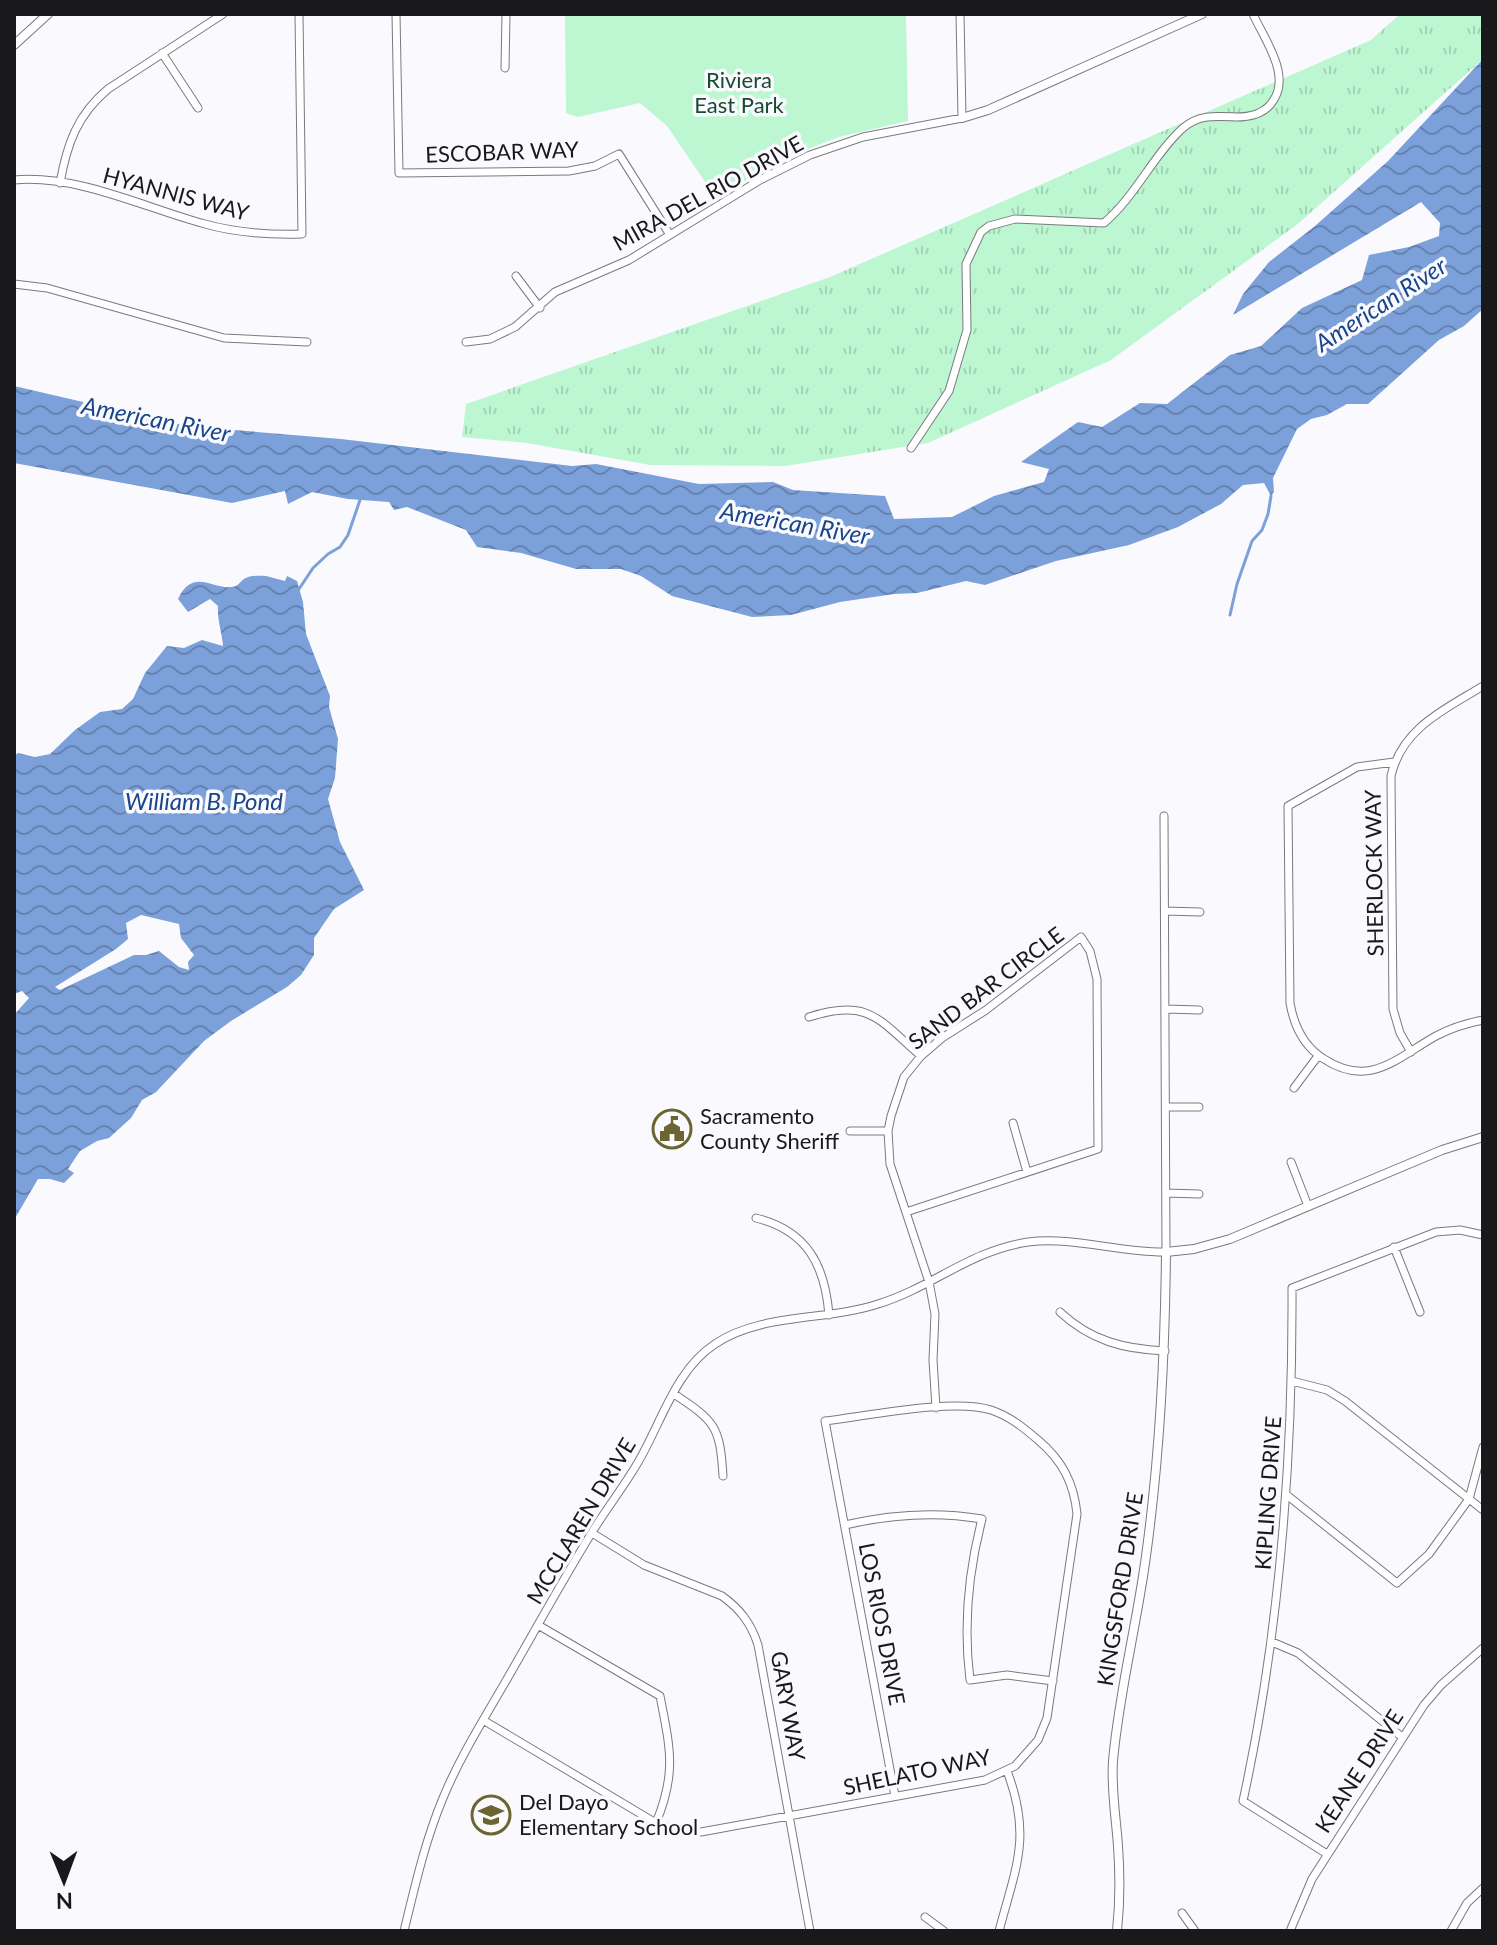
<svg xmlns="http://www.w3.org/2000/svg" width="1497" height="1945" font-family="Lato,sans-serif">
	<style>
		.grass { fill: url(#grass-tufts) }
		.green { fill: #bdf7d2 }
		.water { fill: url(#water-waves); fill-rule: evenodd }
		.lines { fill: none; stroke-linecap: round; stroke-linejoin: round }
		.stream { stroke: #7ca1da; stroke-width: 3 }
		.minor-casing { stroke: #7a7a7e; stroke-width: 9 }
		.tertiary-casing { stroke: #7a7a7e; stroke-width: 10 }
		.minor { stroke: #fff; stroke-width: 7 }
		.tertiary { stroke: #fff; stroke-width: 8 }
		.labels { text-anchor: middle; stroke-width: 7; stroke-linejoin: round; paint-order: stroke }
		.park-label { font-size: 22px; fill: #174c30; stroke: #fafafe }
		.street-label { font-size: 22px; fill: #19191b; stroke: #fafafe }
		.poi-label { font-size: 22px; fill: #19191b; stroke: #fafafe; text-anchor: start }
		.water-label { font-size: 24px; font-style: italic; fill: #19458a; stroke: #fafafe }
	</style>
	<defs>
		<pattern id="grass-tufts" width="24" height="20" patternUnits="userSpaceOnUse" patternTransform="scale(2)"><rect width="24" height="20" fill="#bdf7d2"/><path d="M3 7l-1-3M5 7V3M7 7l1-3M15 17l-1-3M17 17v-4M19 17l1-3" fill="none" stroke="#a2d3b4"/></pattern>
		<pattern id="water-waves" width="16" height="10" patternUnits="userSpaceOnUse" patternTransform="scale(2)"><rect width="16" height="10" fill="#7ca1da"/><path d="M0 5q4-4 8 0t8 0" fill="none" stroke="#6582b0"/></pattern>
	</defs>
	<rect width="100%" height="100%" fill="#fafafe"/>
	<!-- grass -->
	<path class="grass" d="M1400,14H1483V59L1299,223L1111,360L928,443L785,466L650,465L527,443L462,437L466,404L830,277L1371,40Z"/>
	<!-- green -->
	<path class="green" d="M565,14H906L908,121L839,137L784,158L716,198L667,126L640,103L578,117L566,113Z"/>
	<!-- water -->
	<path class="water" d="M1483,59V309L1464,326L1439,340L1368,404H1347L1327,415L1311,419L1297,429L1273,478L1274,492L1271,496L1264,483L1243,485L1221,504L1178,527L1129,545L1056,561L985,585L966,581L917,593L894,594L840,602L791,615L752,617L672,596L641,576L621,569H576L521,553L477,547L466,530L407,507L394,510L389,502L348,499L312,492L288,504L285,491L232,503L14,463V386L187,426L341,439L572,466L596,464L699,484L773,482L793,490L885,496L894,519L952,517L994,496L1044,482L1049,469L1021,462L1078,422L1102,427L1140,403L1167,404L1230,355L1261,346L1302,308L1362,280L1369,255L1409,247L1439,236L1440,223L1421,202L1233,315L1243,294L1269,262L1315,226L1388,161Z
		M266,576L285,581L287,576L297,581L303,602L306,634L330,696L329,707L338,739L335,778L328,799L340,842L364,890L334,909L314,938V955L301,975L287,987L231,1021L204,1041L156,1092L142,1100L131,1118L109,1138L97,1141L80,1151L68,1169L74,1173L64,1183L50,1179H38L14,1220V1015L29,998L22,991L14,994V756L18,753L35,757L50,754L75,730L100,712L122,709L133,699L145,673L167,646L184,648L202,640L223,646C222,632 217,620 218,606L210,599L188,612L178,599C194,565 215,593 236,586C240,584 242,579 246,578C251,575 260,576 266,576ZM141,915L179,924L181,938L194,955L188,962L189,970L179,967L159,951L146,955H134L60,990L55,987L116,949L128,939L126,923Z"/>
	<g class="lines">
		<!-- stream -->
		<path class="stream" d="M299,589L313,568L328,554L340,547L348,535L360,500
			M1230,615L1237,584L1252,541L1262,530L1268,514L1271,496"/>
		<!-- minor casing -->
		<g class="minor-casing">
			<path id="minor" d="M396,14L399,173L569,171L595,166L619,154L670,235
				M162,53L198,108
				M505,68L506,14
				M14,180C77,174 145,208 205,224C237,233 269,235 302,234L299,14
				M60,183C67,144 77,115 108,89L223,14
				M516,276L540,308
				M14,284L47,288L224,338L307,342
				M466,342L490,339L515,327L555,292L629,260L760,180L810,155L863,137L962,118L960,14
				M911,448L949,391L967,330L966,264L981,232L989,226L1015,219L1104,223C1135,197 1154,154 1183,128C1199,114 1217,116 1236,117C1249,117 1261,115 1270,105C1294,78 1265,41 1253,14
				M1394,762L1357,767L1288,806L1290,1003C1294,1026 1303,1046 1324,1059C1370,1089 1398,1057 1436,1036C1451,1028 1467,1023 1483,1020
				M1165,911L1200,912
				M1166,1009L1199,1010
				M809,1017C869,998 878,1019 921,1056
				M1411,1052L1400,1033L1393,1009L1391,776C1402,728 1444,710 1483,686
				M1294,1088L1318,1056
				M1166,1107H1199
				M1013,1123L1027,1172
				M850,1131H888
				M1291,1162L1308,1206
				M1166,1193L1199,1194
				M906,1212L1098,1149L1097,979L1090,951L1081,937L986,1010L942,1038L921,1056L904,1077L891,1116L888,1131L890,1164L929,1282L935,1314L933,1360L936,1408
				M756,1218C808,1231 825,1266 829,1315
				M1394,1247L1420,1312
				M1060,1312C1091,1341 1124,1349 1165,1351
				M1292,1381L1327,1390L1345,1401L1483,1510
				M674,1394C715,1421 720,1426 723,1476
				M1288,1496L1397,1583L1429,1554L1469,1499L1483,1447
				M845,1525C892,1514 935,1511 982,1519C968,1573 963,1624 970,1680L1007,1675L1053,1681
				M592,1533L644,1565L722,1596C740,1609 751,1623 758,1645L810,1931
				M538,1625L660,1696C670,1748 677,1772 656,1823
				M1272,1642L1298,1653L1402,1737
				M483,1720L656,1823L680,1831L701,1832L985,1780L1015,1766L1038,1740L1047,1718L1077,1514C1074,1483 1062,1460 1038,1440C1023,1427 1009,1416 991,1410C954,1398 867,1416 825,1421L895,1796
				M1327,1854L1243,1801C1280,1631 1293,1461 1292,1288L1436,1232L1460,1230L1483,1235
				M1182,1913L1195,1931
				M925,1917L944,1931
				M404,1931C415,1886 425,1841 443,1798C459,1759 482,1722 503,1686C533,1634 562,1581 594,1529C608,1507 624,1486 637,1464C661,1424 675,1370 715,1344C760,1313 827,1321 878,1304C933,1287 969,1251 1028,1242C1073,1236 1120,1253 1166,1252L1164,816
				M999,1931C1016,1867 1032,1836 1007,1771
				M1290,1931L1312,1879L1424,1705L1441,1685L1483,1648
				M1451,1931L1467,1903L1483,1888"/>
		</g>
		<!-- tertiary casing -->
		<g class="tertiary-casing">
			<path id="tertiary" d="M14,45L48,14
				M962,118L988,110L1202,14
				M1117,1931C1120,1903 1120,1874 1118,1846C1116,1817 1111,1790 1113,1761C1119,1692 1137,1624 1146,1556C1160,1455 1165,1354 1166,1252L1194,1249L1230,1239L1442,1150L1483,1137"/>
		</g>
		<!-- minor -->
		<use href="#minor" class="minor"/>
		<!-- tertiary -->
		<use href="#tertiary" class="tertiary"/>
	</g>
	<!-- icons -->
	<defs>
		<g id="civic-ring" transform="scale(2)"><circle r="9.5" fill="#fafafe" stroke="#6c6532" stroke-width="1.5"/><path d="M-.6-6.5H3V-4.5H.6V-3L4-1V1h2V6H-6V1h2V-1L-.6-3ZM-1.2 2.5V6h2.4V2.5Z" fill="#6c6532"/></g>
		<g id="school-ring" transform="scale(2)"><circle r="9.5" fill="#fafafe" stroke="#6c6532" stroke-width="1.5"/><path d="M0-5L7-2L0 1L-7-2ZM-4 1L0 2.5L4 1V4Q0 6-4 4Z" fill="#6c6532"/></g>
	</defs>
	<g fill-rule="evenodd">
		<use href="#civic-ring" x="672" y="1129"/>
		<use href="#school-ring" x="491" y="1815"/>
	</g>
	<g class="labels">
		<!-- park labels -->
		<g class="park-label">
			<text x="739" y="88">Riviera<tspan x="739" dy="25">East Park</tspan></text>
		</g>
		<!-- street labels -->
		<g class="street-label">
			<text transform="translate(502 152) rotate(-2)" y="8">ESCOBAR WAY</text>
			<text transform="translate(708 193) rotate(-29)" y="8">MIRA DEL RIO DRIVE</text>
			<text transform="translate(176 194) rotate(15)" y="8">HYANNIS WAY</text>
			<text transform="translate(1374 873) rotate(-91)" y="8">SHERLOCK WAY</text>
			<text transform="translate(986 988) rotate(-37)" y="8">SAND BAR CIRCLE</text>
			<text transform="translate(1268 1493) rotate(-86)" y="8">KIPLING DRIVE</text>
			<text transform="translate(581 1521) rotate(-59)" y="8">MCCLAREN DRIVE</text>
			<text transform="translate(1120 1589) rotate(-81)" y="8">KINGSFORD DRIVE</text>
			<text transform="translate(882 1624) rotate(79)" y="8">LOS RIOS DRIVE</text>
			<text transform="translate(788 1706) rotate(80)" y="8">GARY WAY</text>
			<text transform="translate(1359 1771) rotate(-57)" y="8">KEANE DRIVE</text>
			<text transform="translate(917 1772) rotate(-12)" y="8">SHELATO WAY</text>
		</g>
		<!-- poi labels -->
		<g class="poi-label">
			<text x="700" y="1124">Sacramento<tspan x="700" dy="25">County Sheriff</tspan></text>
			<text x="519" y="1810">Del Dayo<tspan x="519" dy="25">Elementary School</tspan></text>
		</g>
		<!-- water labels -->
		<g class="water-label">
			<text transform="translate(1381 305) rotate(-33)" y="8">American River</text>
			<text transform="translate(156 420) rotate(11)" y="8">American River</text>
			<text transform="translate(795 524) rotate(10)" y="8">American River</text>
			<text x="204" y="810">William B. Pond</text>
		</g>
	</g>
	<!-- border -->
	<rect width="1497" height="1945" fill="none" stroke="#19191b" stroke-width="32"/>
	<!-- north arrow -->
	<g transform="translate(64 1881) rotate(179)" stroke="#fafafe" stroke-width="6" paint-order="stroke">
	<path d="M0-6L14 30L0 20L-14 30Z" fill="#19191b"/>
	<text y="-12" font-size="22" font-weight="bold" text-anchor="middle" fill="#19191b">N</text>
	</g>
</svg>
